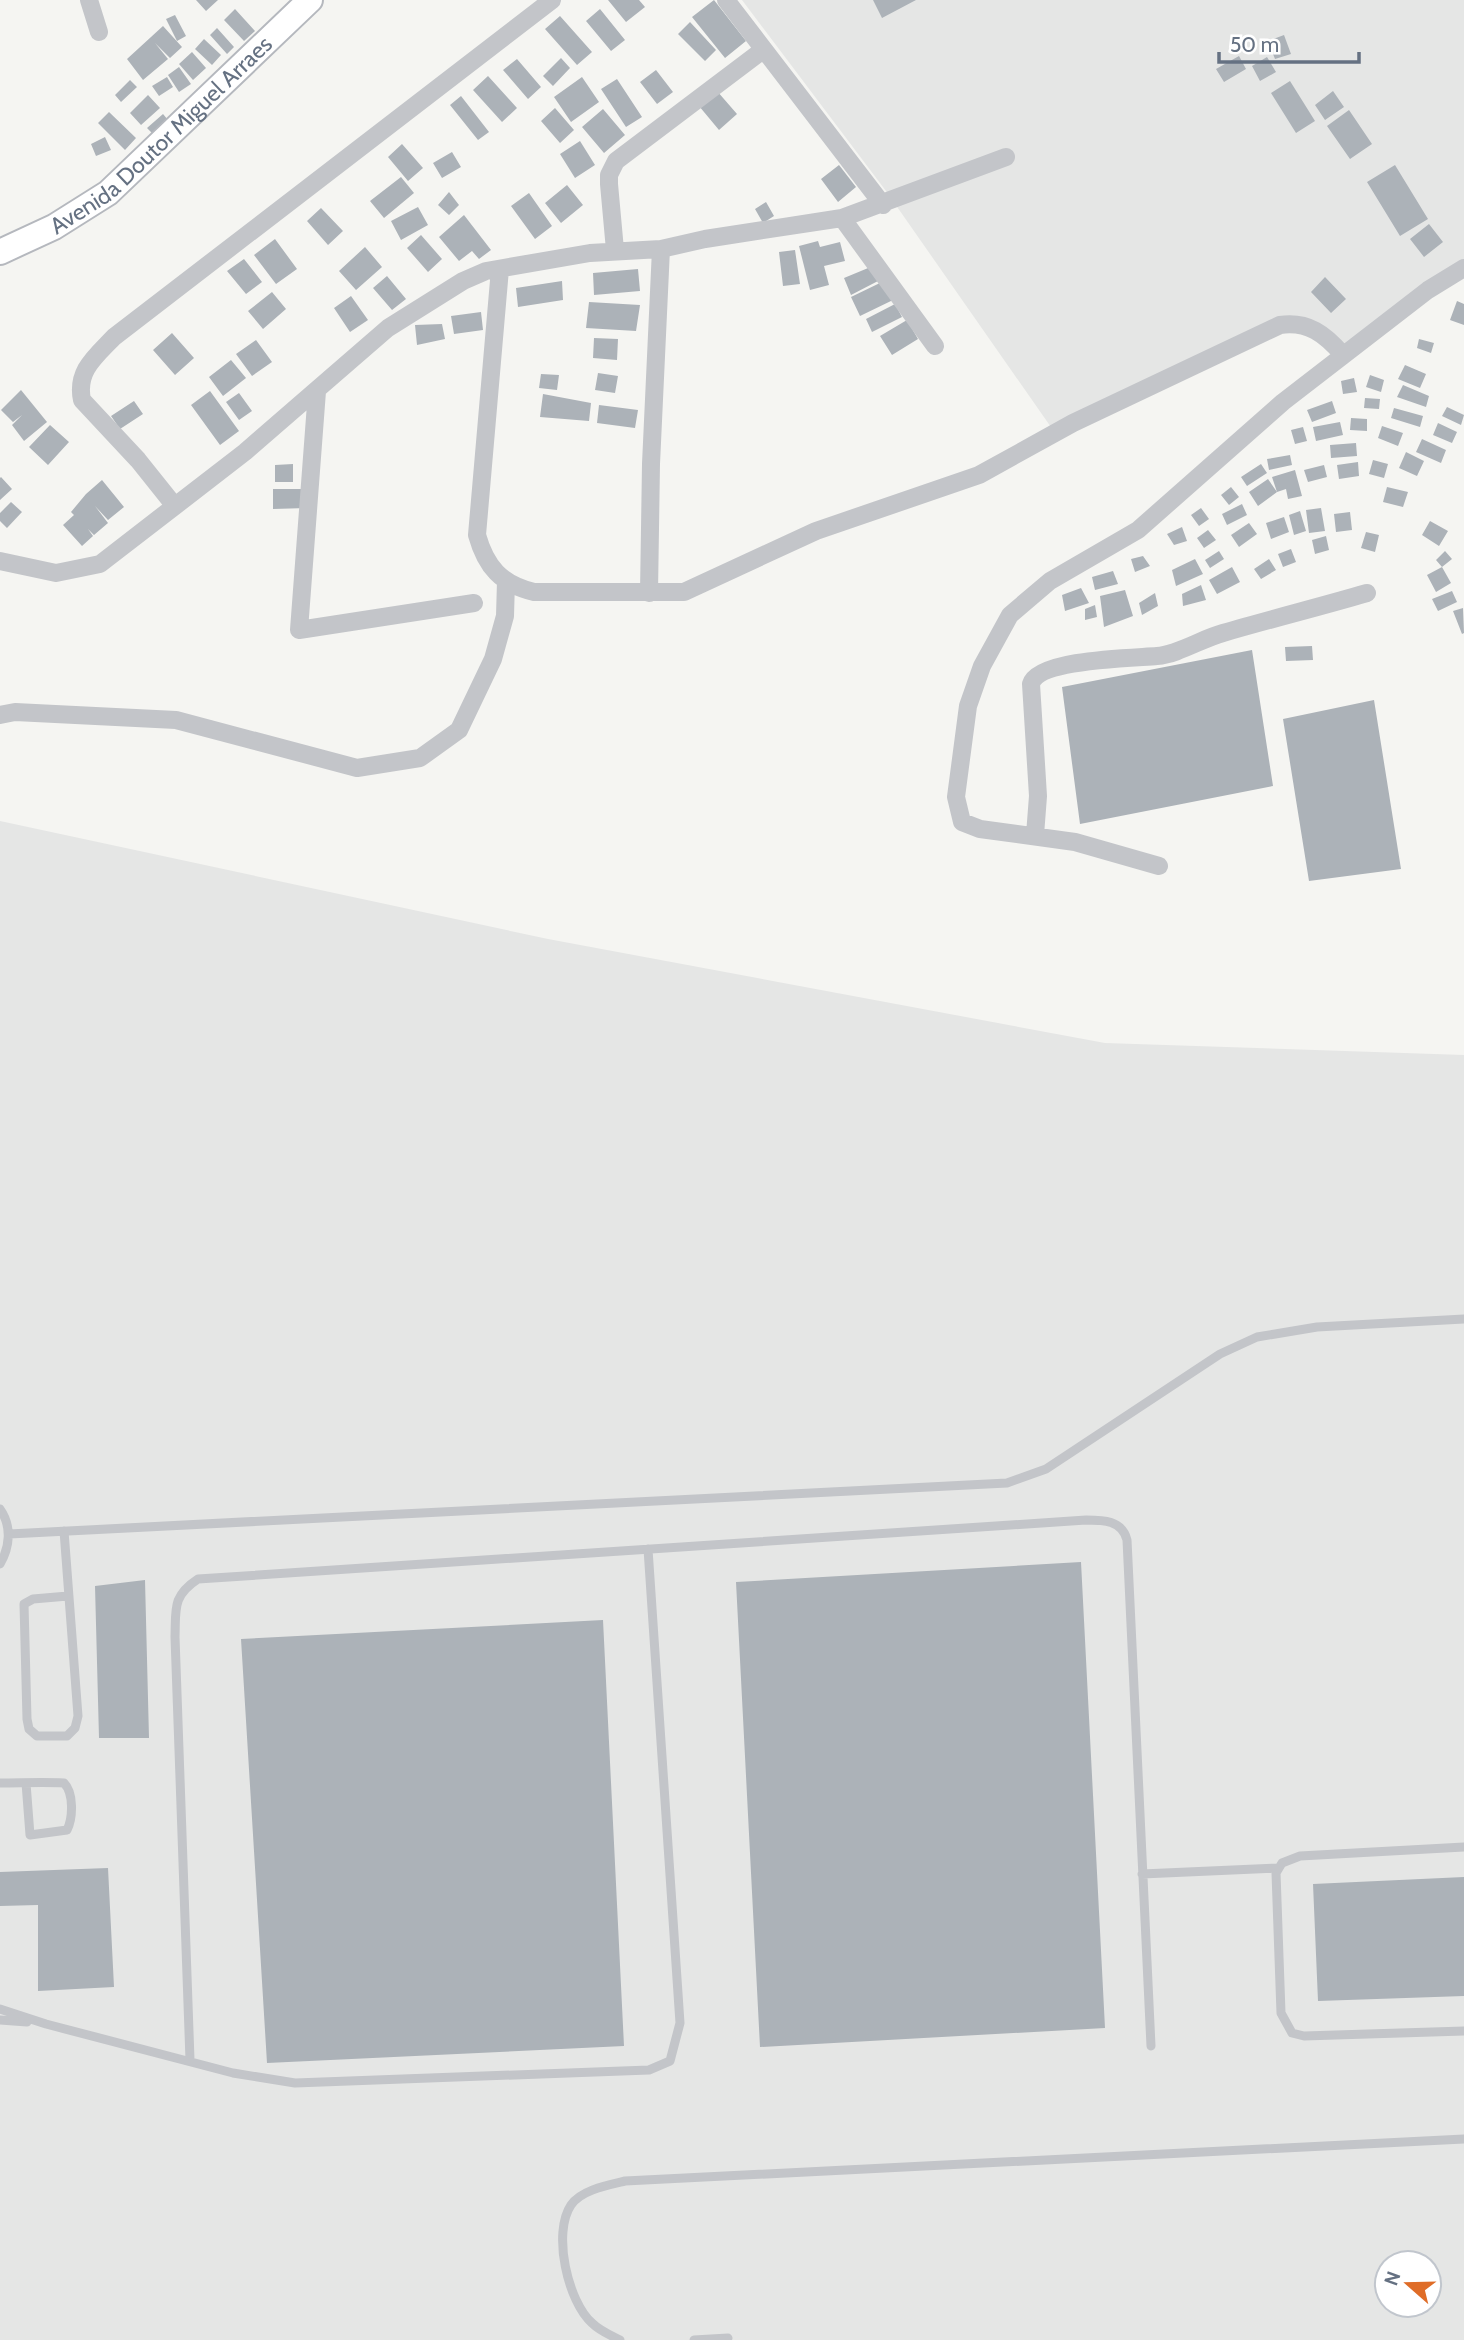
<svg xmlns="http://www.w3.org/2000/svg" width="1464" height="2340" font-family="Cabin,sans-serif">
	<style>
		.built { fill: #e5e6e5; fill-rule: evenodd }
		.building { fill: #acb2b8 }
		.lines { fill: none; stroke-linecap: round; stroke-linejoin: round }
		.secondary-casing { stroke: #b5b8be; stroke-width: 28 }
		.lane { stroke: #c3c5c9; stroke-width: 9 }
		.street { stroke: #c3c5c9; stroke-width: 18 }
		.secondary { stroke: #fff; stroke-width: 24 }
		.labels { text-anchor: middle; stroke-width: 7; stroke-linejoin: round; paint-order: stroke }
		.street-label { font-size: 23px; fill: #657182; stroke: #fff }
	</style>
	<rect width="100%" height="100%" fill="#f5f5f2"/>
	<!-- built -->
	<path class="built" d="M742,0H1464V271L1350,352L1304,325L1275,328L1053,430L886,191Z
		M0,821L548,939L1105,1043L1464,1055V2340H0ZM1387,2263H1429V2305H1387Z"/>
	<!-- building -->
	<path class="building" d="M196,0H218L206,11Z
		M608,0H639L645,7L626,22Z
		M714,0L746,41L725,58L692,17Z
		M873,0H916L882,18Z
		M235,9L255,31L244,41L224,20Z
		M600,9L625,40L611,51L586,21Z
		M175,15L186,36L177,41L166,19Z
		M560,16L592,52L577,65L545,29Z
		M690,22L716,50L705,61L678,34Z
		M163,26L182,47L170,58L155,43L168,59L143,80L127,59Z
		M217,28L234,47L227,54L210,35Z
		M1284,35L1291,54L1275,59L1268,41Z
		M204,39L221,55L212,65L195,49Z
		M192,52L206,68L193,80L179,64Z
		M1239,56L1246,69L1224,82L1216,69Z
		M1267,57L1276,72L1260,81L1252,66Z
		M561,58L570,68L553,86L543,76Z
		M517,59L541,87L528,99L503,70Z
		M179,67L191,84L179,92L168,75Z
		M656,70L673,92L657,104L640,82Z
		M488,76L517,108L502,122L473,90Z
		M167,77L173,87L159,96L152,86Z
		M582,77L599,102L571,122L554,97Z
		M617,79L642,117L626,127L601,89Z
		M130,80L137,87L121,102L115,95Z
		M1290,81L1315,121L1296,133L1271,93Z
		M717,91L737,114L719,130L699,106Z
		M1333,91L1344,107L1325,120L1315,105Z
		M148,95L160,108L141,125L130,113Z
		M461,96L489,132L478,140L450,105Z
		M555,108L574,130L560,143L541,121Z
		M603,109L625,135L604,153L582,127Z
		M1349,110L1372,144L1350,159L1327,126Z
		M109,112L136,138L125,150L98,123Z
		M163,114L168,120L153,134L147,128Z
		M105,137L111,150L96,156L91,144Z
		M580,141L595,165L575,178L560,154Z
		M402,144L423,168L408,181L388,157Z
		M452,152L461,167L442,178L433,163Z
		M839,165L856,187L838,202L821,179Z
		M1395,165L1428,219L1400,236L1367,182Z
		M401,177L414,193L384,218L370,201Z
		M567,185L583,205L561,223L545,203Z
		M449,192L459,205L449,215L438,205Z
		M529,193L552,226L535,239L511,206Z
		M766,202L774,216L763,223L755,209Z
		M418,207L428,225L401,240L391,221Z
		M321,208L343,231L328,245L307,221Z
		M464,215L491,250L479,259L472,251L459,261L439,237Z
		M1429,224L1443,242L1424,257L1410,239Z
		M421,235L442,259L428,272L407,248Z
		M275,239L297,269L276,284L254,255Z
		M818,241L820,247L840,242L845,261L824,266L829,285L810,290L799,246Z
		M365,247L382,267L356,290L339,271Z
		M795,250L800,284L783,286L779,252Z
		M244,259L262,282L246,294L227,271Z
		M873,266L878,281L851,295L844,278Z
		M638,269L640,291L594,295L593,273Z
		M387,276L406,299L392,310L373,288Z
		M1325,277L1346,299L1331,313L1311,292Z
		M562,281L563,300L518,307L516,288Z
		M884,281L893,300L860,316L851,297Z
		M272,292L286,309L263,329L248,311Z
		M351,296L368,320L350,332L334,308Z
		M1457,301L1464,304V325L1450,320Z
		M589,302L640,305L636,331L586,328Z
		M895,304L902,317L872,332L866,319Z
		M481,312L483,330L454,334L451,316Z
		M907,320L918,339L892,355L880,336Z
		M442,324L445,339L417,345L415,325Z
		M172,333L194,358L175,375L153,350Z
		M594,338L618,339L617,360L593,358Z
		M1419,339L1434,343L1431,353L1417,348Z
		M256,340L272,362L252,376L236,354Z
		M231,360L246,378L223,396L209,377Z
		M1405,365L1426,374L1420,388L1398,379Z
		M598,373L618,376L615,393L595,390Z
		M541,374L559,375L557,390L539,388Z
		M1370,375L1384,380L1381,392L1366,387Z
		M1354,378L1357,392L1343,394L1341,381Z
		M1403,385L1429,396L1426,407L1397,397Z
		M21,390L47,422L24,441L12,425L22,415L13,422L1,410Z
		M210,391L239,431L220,445L191,405Z
		M239,393L252,411L239,420L226,402Z
		M543,394L591,403L589,421L540,417Z
		M1365,398L1380,399L1379,409L1364,408Z
		M134,401L143,414L120,429L111,416Z
		M1332,401L1336,413L1312,422L1307,410Z
		M599,405L638,410L635,428L597,423Z
		M1447,407L1464,415L1461,425L1442,416Z
		M1394,408L1423,416L1420,427L1391,418Z
		M1351,418L1367,419V431L1350,430Z
		M1340,422L1343,435L1316,441L1313,427Z
		M1438,423L1457,432L1452,443L1433,435Z
		M50,425L69,442L48,465L29,447Z
		M1382,426L1403,433L1398,446L1378,438Z
		M1303,427L1307,441L1295,444L1291,430Z
		M1422,439L1446,450L1441,463L1416,452Z
		M1356,443L1357,456L1331,458L1330,445Z
		M1406,452L1424,461L1417,476L1399,468Z
		M1290,455L1292,465L1269,470L1267,459Z
		M1373,460L1388,464L1384,478L1369,474Z
		M1358,462L1359,476L1339,479L1337,465Z
		M293,464V482H275V465Z
		M1261,464L1267,473L1247,486L1241,477Z
		M1324,465L1327,477L1308,482L1304,470Z
		M1295,470L1302,496L1288,499L1286,489L1277,492L1272,477Z
		M1,477L12,489L0,500V478Z
		M1268,479L1277,492L1258,506L1249,492Z
		M102,480L124,507L108,520L95,506L108,523L94,535L88,529L93,536L82,546L63,525L74,515L71,512L86,494Z
		M1231,487L1239,497L1229,505L1221,495Z
		M1387,487L1408,492L1403,507L1383,502Z
		M273,489H307V508L273,509Z
		M11,502L22,512L7,528L0,521V513Z
		M1242,504L1247,515L1227,525L1222,514Z
		M1201,508L1209,519L1199,526L1191,515Z
		M1321,508L1325,531L1309,533L1306,510Z
		M1300,511L1306,531L1294,535L1289,515Z
		M1350,512L1352,530L1336,532L1334,514Z
		M1284,517L1289,532L1271,539L1266,523Z
		M1430,521L1448,531L1439,546L1422,535Z
		M1249,523L1257,534L1239,547L1231,535Z
		M1182,527L1187,541L1174,545L1167,534Z
		M1208,530L1216,540L1204,548L1197,538Z
		M1366,532L1379,535L1375,552L1361,548Z
		M1326,536L1329,550L1315,554L1312,540Z
		M1291,549L1296,562L1283,567L1278,554Z
		M1219,551L1224,559L1210,568L1205,560Z
		M1445,551L1452,559L1442,567L1451,583L1436,592L1427,575L1442,567L1436,560Z
		M1143,556L1150,566L1135,572L1131,559Z
		M1195,559L1203,574L1176,586L1172,570Z
		M1269,559L1276,570L1261,579L1254,569Z
		M1232,567L1240,582L1217,594L1209,580Z
		M1113,571L1118,584L1095,590L1092,577Z
		M1201,585L1206,600L1183,606L1182,594Z
		M1081,588L1089,603L1065,611L1062,595Z
		M1125,590L1133,616L1104,627L1100,596Z
		M1452,591L1457,602L1438,611L1432,599Z
		M1155,593L1158,606L1142,615L1139,603Z
		M1095,605L1097,617L1085,620V609Z
		M1463,608L1464,633L1462,634L1453,611Z
		M1312,646L1313,660L1286,661L1285,647Z
		M1252,650L1273,786L1080,824L1062,687Z
		M1374,700L1401,869L1309,881L1283,719Z
		M1081,1562L1105,2028L760,2047L736,1582Z
		M145,1580L149,1738H99L95,1586Z
		M603,1620L624,2046L267,2063L241,1639Z
		M108,1868L114,1987L38,1991V1905L0,1906V1872Z
		M1464,1877V1996L1318,2001L1313,1884Z"/>
	<g class="lines">
		<!-- secondary casing -->
		<g class="secondary-casing">
			<g id="secondary">
				<path id="s1" d="M0,252L54,227L108,193L310,0"/>
			</g>
		</g>
		<!-- lane -->
		<path class="lane" d="M0,1509C12,1526 10,1547 0,1564
			M64,1531L78,1716L75,1728L67,1736H37L29,1729L27,1719L24,1604L33,1599L68,1596
			M9,1534L1007,1483L1046,1469L1220,1354L1257,1337L1317,1327L1464,1319
			M0,1783C21,1783 43,1782 64,1783C74,1793 73,1818 67,1830L30,1835L26,1783
			M1464,1847L1300,1856L1282,1863L1276,1873L1281,2013L1292,2033L1304,2036L1464,2031
			M1142,1874L1278,1868
			M0,2009L46,2024L233,2073L295,2083L649,2070L670,2061L680,2023L648,1549
			M0,2020L27,2022
			M190,2060L175,1637C176,1609 172,1596 198,1579L1086,1520C1103,1520 1122,1520 1127,1540L1151,2046
			M620,2340C610,2335 600,2331 592,2323C568,2302 552,2233 571,2205C581,2190 608,2185 625,2181L1464,2139
			M694,2340L728,2338"/>
		<!-- street -->
		<path class="street" d="M89,0L99,32
			M726,0L883,205
			M842,218L935,346
			M615,250L609,184V175L616,161L763,50
			M500,269L477,535C486,567 501,584 534,592H684L816,531L979,475L1073,423L1280,325C1308,321 1325,334 1343,355
			M317,391L299,630L474,603
			M174,505L138,460L82,400C76,371 95,357 114,337L552,0
			M0,561L56,573L100,564L245,452L388,328L463,281L486,271L590,253L661,249L705,239L842,218L1006,157
			M649,593L651,464L661,249
			M0,715L15,712L176,720L357,768L420,758L459,730L493,659L505,616L506,581
			M1035,835L1038,796L1031,684C1038,659 1134,658 1157,656C1179,654 1201,639 1223,633C1271,619 1319,607 1367,593
			M1159,866L1075,842L980,829L962,822L956,797L968,706L982,666L1010,615L1050,581L1138,530L1283,402L1428,290L1464,268"/>
		<!-- secondary -->
		<use href="#secondary" class="secondary"/>
	</g>
	<g class="labels">
		<!-- street labels -->
		<g class="street-label">
			<text dy="8" stroke="none"><textPath href="#s1" startOffset="201">Avenida Doutor Miguel Arraes</textPath></text>
		</g>
	</g>
	<!-- north arrow -->
	<g transform="translate(1408 2284) rotate(290)"><circle r="33" fill="#ffffff" stroke="#c1c6cd" stroke-width="2"/>
	<path d="M0-5L12 26L0 18L-12 26Z" fill="#df6c27"/>
	<text y="-10" font-size="19" font-weight="bold" text-anchor="middle" fill="#657182">N</text>
	</g>
	<!-- scale -->
	<path d="M1219 52v10h140v-10" fill="none" stroke="#657182" stroke-width="3.5"/>
	<text x="1230" y="52" font-size="21" fill="#657182" stroke="#ffffff" stroke-width="5" paint-order="stroke">50 m</text>
</svg>
